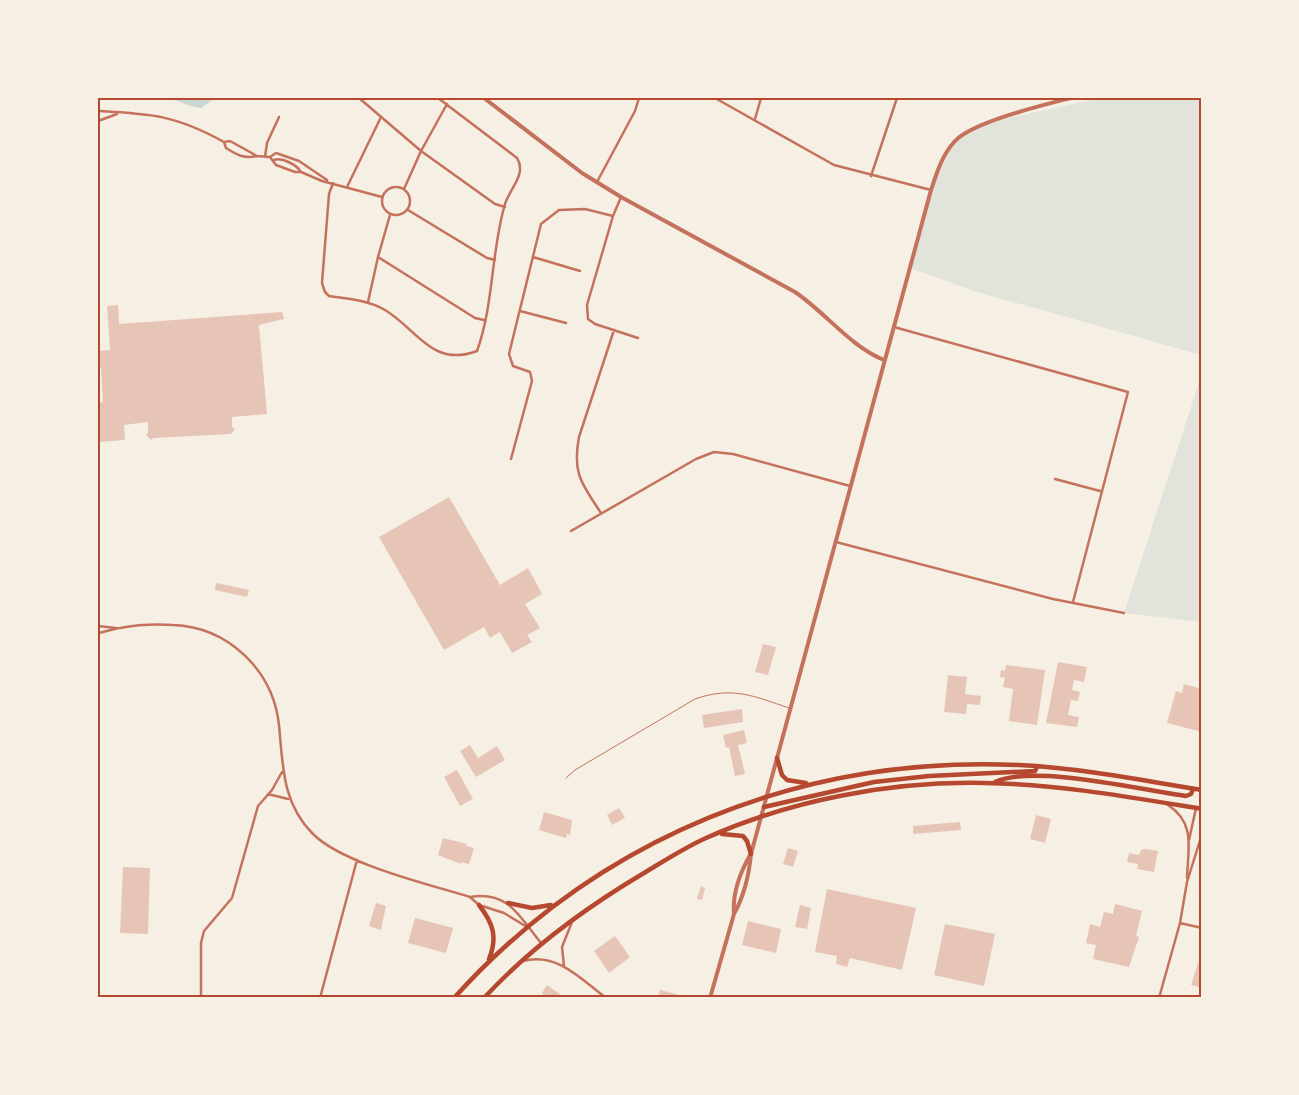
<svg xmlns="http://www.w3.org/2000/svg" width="1299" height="1095" font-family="'Asap Condensed',sans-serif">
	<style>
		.green { fill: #e2e4dc }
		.water { fill: #c9d6d2 }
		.building { fill: #e6c5b7 }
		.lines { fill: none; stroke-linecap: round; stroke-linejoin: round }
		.service { stroke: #c5725c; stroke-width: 1 }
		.minor { stroke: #c5725c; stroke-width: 2.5 }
		.tertiary { stroke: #c5725c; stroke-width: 4 }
		.primary { stroke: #b5482f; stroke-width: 4.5 }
		.neatline { fill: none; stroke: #b5482f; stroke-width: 2 }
	</style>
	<rect width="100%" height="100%" fill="#f6efe4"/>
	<!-- green -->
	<path class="green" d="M1101,98H1201V355L974,291L910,268L931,190L951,146L966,133L998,120Z
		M1201,376V622L1124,613Z"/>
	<!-- water -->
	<path class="water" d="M167,98H215L201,108C188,107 180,100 167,98Z"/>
	<!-- building -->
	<path class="building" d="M118,305L119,324L282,312L284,319L259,325L267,414L232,417V427L235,429L231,434L153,438L151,440L146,435L148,433V422L124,425L125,440L98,442V403L103,402L101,367L98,368V351L110,350L107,306Z
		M449,497L500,585L528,568L542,594L525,604L540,628L527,635L532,642L512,653L500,632L490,638L484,627L444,650L379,537Z
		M216,583L249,590L247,597L215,590Z
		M763,644L776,647L768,675L755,672Z
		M1058,662L1087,667L1084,682L1074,680L1072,690L1080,692L1078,701L1071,700L1068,715L1079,717L1077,727L1046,723Z
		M1006,665L1045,670L1037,725L1009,721L1013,689L1003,687L1005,678L1000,677L1001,670L1005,671Z
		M948,675L967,677L965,694L981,696L980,705L967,704L966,714L944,712Z
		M1184,684L1202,689V732L1167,723L1176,691L1182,693Z
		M742,709L743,722L704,728L702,715Z
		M744,730L747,743L738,745L745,774L735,776L729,747L726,748L723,735Z
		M470,745L478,758L497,746L505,760L476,777L460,751Z
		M457,770L473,799L460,806L444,777Z
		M619,808L625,818L612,825L607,815Z
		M544,812L572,820L570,835L567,834L566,838L539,830Z
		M1036,815L1051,819L1045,843L1030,839Z
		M960,822L961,830L913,834V826Z
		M443,838L467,844L466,846L474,848L469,864L461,862V864L438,855Z
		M788,848L798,851L793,867L783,864Z
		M1145,849L1158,851L1154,872L1137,869L1138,864L1127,862L1129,853L1139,855L1141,850Z
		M123,867L150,868L148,934L120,933Z
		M701,886L705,888L702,900L697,899Z
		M827,889L916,908L902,970L850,958L847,967L836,964L837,956L815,952Z
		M376,903L386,906L381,930L369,926Z
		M1115,904L1142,911L1136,936L1139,937L1129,967L1093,959L1096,945L1086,943L1090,924L1100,927L1104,912L1113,914Z
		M800,905L811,908L807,929L795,927Z
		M415,918L453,928L446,953L408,943Z
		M748,921L781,929L776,953L742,945Z
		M945,924L995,934L984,986L934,975Z
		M615,936L630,957L609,973L594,951Z
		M1198,963L1202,964V988L1191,985Z
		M547,985L560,994L557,998L544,997L542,993Z
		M660,990L680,995L679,998H658Z"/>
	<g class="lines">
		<!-- service -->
		<path class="service" d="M566,778L575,770L695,699C732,686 754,696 789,708"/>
		<!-- minor -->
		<path class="minor" d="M359,98L421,151L495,204L505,207
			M715,98L834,165L931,190
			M98,111C152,114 175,115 224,142L230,141L257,156C244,159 237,155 226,148L224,142
			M755,119L761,98
			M98,121L117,114
			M257,156L270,157L276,165L295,172H301L322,181L382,197
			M265,157L267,143L279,117
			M270,157L276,153L299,161L327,180
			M274,160C282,157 297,165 301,172
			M871,176L897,98
			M597,182L635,111L639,98
			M333,183L329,194L322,283L325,292L329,296C348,299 368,300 385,310C417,329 432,368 477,351C494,304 491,251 505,204C510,188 527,174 517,158L438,98
			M382 201a14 14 0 1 1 28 0a14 14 0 1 1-28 0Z
			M347,187L381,117
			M404,189L421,151L447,104
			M621,197L613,216L587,305L588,319L595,324L638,338
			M408,210L487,258L495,260
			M390,215L378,257L475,318L484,320
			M533,257L580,271
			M368,302L378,257
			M520,311L566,323
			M894,327L1128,392L1073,602
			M511,459L532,381L530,372L513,366L509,354L541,224L559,210L585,209L613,216
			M1055,479L1100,491
			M601,513C582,484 572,474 579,437L614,330
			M571,531L696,459L714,452L733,454L850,486
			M836,542L1053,599L1124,613
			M98,626L116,628
			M98,633C105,632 112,629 120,628C136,625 156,624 173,625C228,627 273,670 279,725C283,766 282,803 313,834C343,864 428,884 470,897L479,905L504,913L527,927
			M268,794L288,799
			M1168,805C1196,823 1188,849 1187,878
			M1189,840L1196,808
			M470,897C509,890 520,918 541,943
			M1180,923L1202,928
			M523,961C557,952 581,979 606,998
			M564,966L562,947L572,922
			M201,998V943L204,931L232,898L258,806L272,790L282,772
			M320,998L357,860
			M1159,998L1180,923L1187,882L1202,834"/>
		<!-- tertiary -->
		<path class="tertiary" d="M484,98L582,173L621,197L795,292C826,313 851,347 884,360
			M734,914C732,893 740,873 750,855
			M710,998L734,914C744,896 749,875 751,854L931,190C937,172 942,155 955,141C973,122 1043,105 1071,98"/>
		<!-- primary -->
		<path class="primary" d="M777,758L782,775L787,780L806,783
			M995,782C1034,764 1141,790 1186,796L1191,794L1193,789
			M764,807L874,782L929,776L1035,771L1037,767
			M722,834L743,836L747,841L751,854
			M508,903L532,908L551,905
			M479,905C493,923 498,937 489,959
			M454,998C599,837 802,755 1019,765C1080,768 1141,780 1202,790
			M484,998C531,947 585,908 644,873C664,861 684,848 706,838C791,800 891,781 984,783C1057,784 1129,797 1202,809"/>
	</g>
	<!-- border -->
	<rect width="1299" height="1095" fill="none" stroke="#f6efe4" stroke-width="198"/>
	<rect x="99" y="99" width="1101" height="897" class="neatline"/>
</svg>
